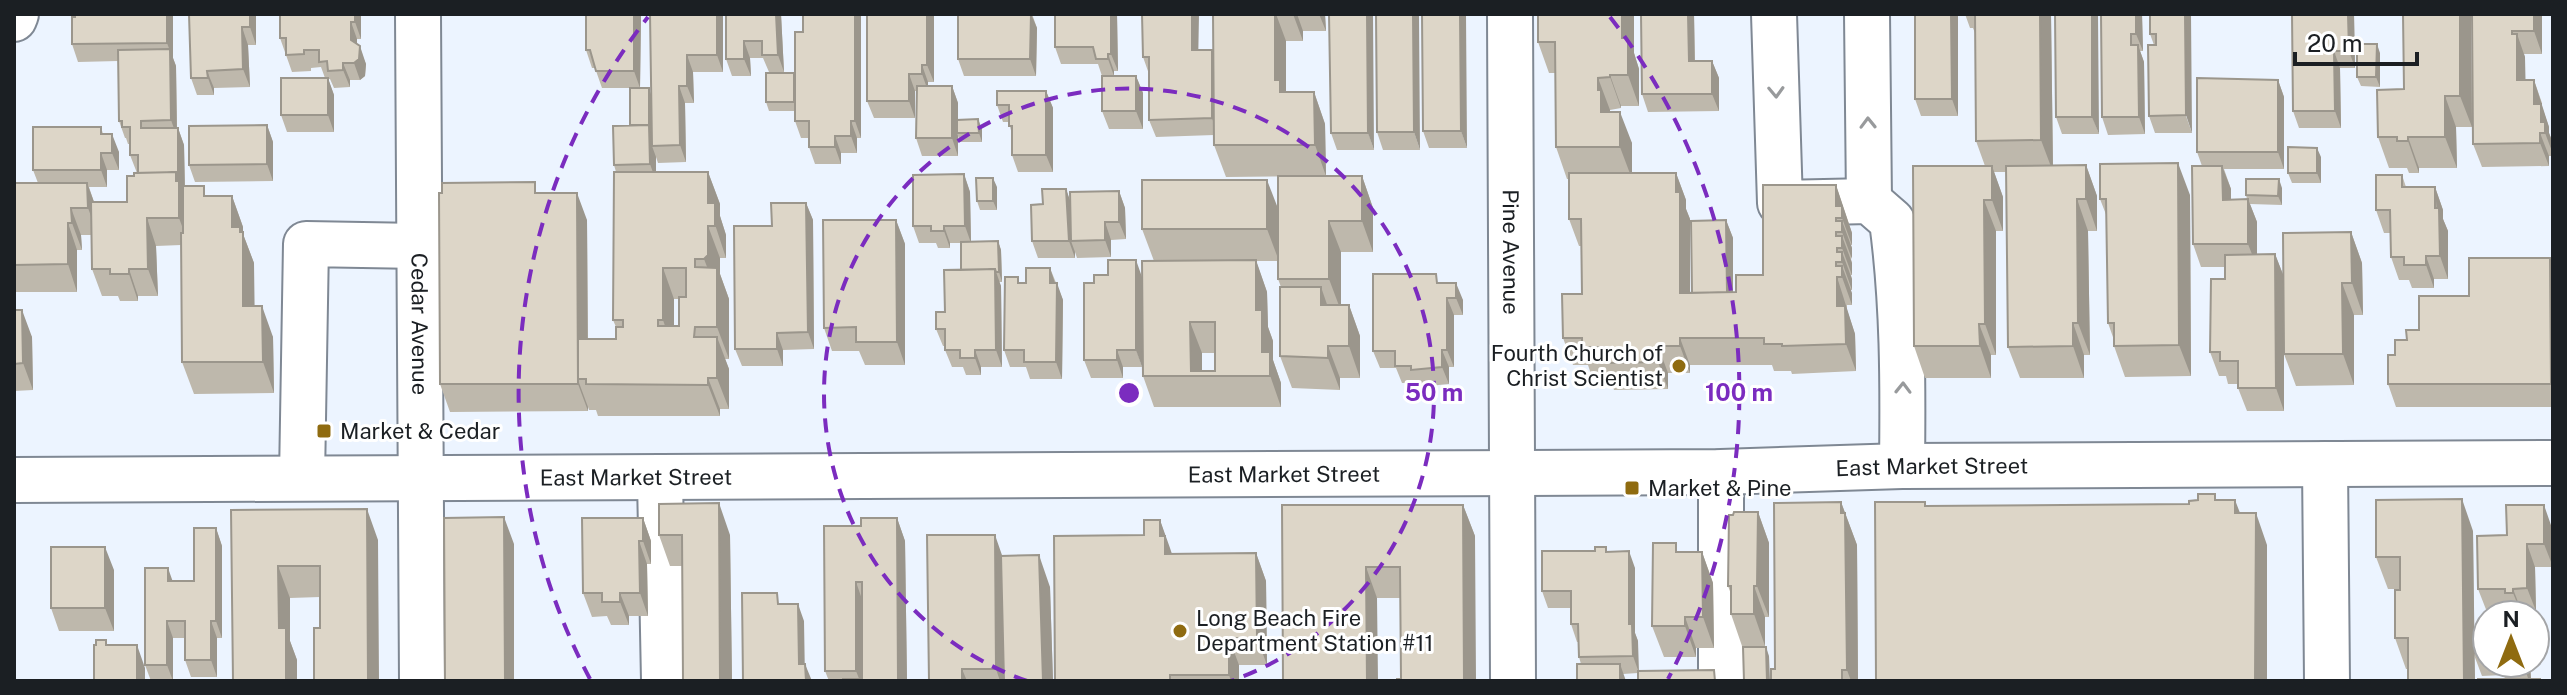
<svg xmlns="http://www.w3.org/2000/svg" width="2567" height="695" font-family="'Public Sans',sans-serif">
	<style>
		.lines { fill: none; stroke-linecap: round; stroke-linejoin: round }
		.minor-casing { stroke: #7f8894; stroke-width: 48 }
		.minor { stroke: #fff; stroke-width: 44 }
		.wall { fill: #beb8ac; fill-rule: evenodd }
		.shaded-wall { fill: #9b968c }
		.building { fill: #ddd6c8; stroke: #9b968c; stroke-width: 2; fill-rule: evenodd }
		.oneway { stroke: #989a9c }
		.ring { fill: none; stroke: #7b2cbf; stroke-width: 4; stroke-dasharray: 14 10 }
		.poi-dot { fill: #8f6b10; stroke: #fff; stroke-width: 3 }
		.labels { text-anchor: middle; stroke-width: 6; stroke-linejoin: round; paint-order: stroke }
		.street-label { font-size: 22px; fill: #1b1f23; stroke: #fff }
		.poi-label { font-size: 22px; fill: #1b1f23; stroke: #fff; text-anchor: start }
		.centre { fill: #7b2cbf; stroke: #fff; stroke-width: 4 }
		.ring-label { font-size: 24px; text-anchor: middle; font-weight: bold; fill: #7b2cbf; stroke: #fff; stroke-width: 6; stroke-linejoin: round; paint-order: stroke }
	</style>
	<rect width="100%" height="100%" fill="#ecf4ff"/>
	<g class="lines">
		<!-- minor casing -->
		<g class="minor-casing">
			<g id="minor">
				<path id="s1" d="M418,14L422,681"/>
				<path id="s2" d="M1510,14L1513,681"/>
				<path d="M1774,14L1780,203L1869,201L1892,221C1903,303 1903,383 1902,466"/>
				<path d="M1867,14L1869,201"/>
				<path d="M14,19L16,14"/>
				<path d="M2325,464L2327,681"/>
				<path d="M1721,472V681"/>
				<path d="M302,478L306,244L419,246"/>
				<path id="s3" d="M14,480L1721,472L1902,466L2553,463"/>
				<path d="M660,480L664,681"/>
			</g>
		</g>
		<!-- minor -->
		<use href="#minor" class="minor"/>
	</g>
	<!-- wall -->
	<path class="wall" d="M75,14H173V58L176,66L177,128H178L184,145L185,186L207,196H232L243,227V234L254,263V306L273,337L274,393L194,394L182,362L181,245L156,246L158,296H138V301H120L118,296H102L92,269V235H81L82,250H77V292H14V183H38L33,170L101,127L103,134L119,152V170H107V187H89L94,202H127L134,176L137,173L130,155V144H128L126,138H125L119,121L118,61L78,62L72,44Z
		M189,14H256V45H248L250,87L214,88V95H197L191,78Z
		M361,14V39H357V45L366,64L365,76L360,80H350V87L334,88L330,79H328L334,95V132H287L281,115L325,78L321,67L311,68V71L292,72L280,38Z
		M586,14H641L640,88H602L595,68H592L586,50Z
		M650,14H723V72H693L694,103H685L686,162L658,163L656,157V172H708L720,204V216L726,235V258H720V274L729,299V359H725L729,369V409H720V416H598L596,410H589L588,407V411L450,412L440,384L539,193L587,220L588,339H616V327L613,320L616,172L614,165L630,125L651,94ZM674,299H679V326H674Z
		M726,14H781L784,72H769L763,58H750L751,76H732L726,59Z
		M861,14V138H857V153H841V164H815L809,147V138H801L795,121V111H769L766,102L795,76L803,32Z
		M934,14V82H928V86H952L958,103V120L982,129V142H960L958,136V156H922L916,138L917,91H915V118H874L867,101Z
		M958,14H1032L1037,28L1036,76H964L958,59Z
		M1055,14H1117L1118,71H1114V76H1136L1143,93V129H1109L1102,111V76L1098,64H1061L1055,47Z
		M1213,14H1325L1326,31H1303V41H1286V92H1314L1325,124L1326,176L1226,177L1214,145V135L1156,137L1149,120V74L1143,57L1198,50H1212L1213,54Z
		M1329,14L1374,150H1337L1331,133Z
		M1376,14L1420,150H1383L1377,132Z
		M1422,14L1467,148H1429L1423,131Z
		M1634,14V53L1639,69V106H1621V108L1610,110V112L1632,143V173H1676L1686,200V209L1690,219V293H1692L1726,220L1733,238V292H1736L1763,275L1836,185L1852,233V245H1851L1852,248L1851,259L1852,263V275H1851L1852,279V290H1851L1852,305H1847V310L1855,334L1856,371L1792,374L1791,371H1774L1772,365H1690V373H1668V389L1614,390L1608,374H1591L1588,365H1573L1563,338L1582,294L1581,246H1579L1569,219V179H1567L1556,147L1555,73H1549L1538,42Z
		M1694,14L1695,61H1712L1719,78V111L1648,112L1642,94Z
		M1958,14V116H1921L1915,99Z
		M1965,14H2051L2053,165H2086L2097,196V231H2088L2090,355H2084V378H2020L2008,347L2006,172H1994L2003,197V231H1996V355H1991V378H1925L1914,346L1985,166L1976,141L1975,33L1973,28H1970Z
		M2055,14L2099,134H2062L2056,117Z
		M2101,14H2142L2143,51H2140L2144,62L2145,134L2108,135L2102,117Z
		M2150,14L2192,133H2155L2149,116L2154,45L2150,34Z
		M2292,14H2354L2355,68H2340L2341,128H2299L2293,111Z
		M2471,14L2472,127H2456L2457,168H2419V173H2409L2407,168H2389L2378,137Z
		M2472,14H2542V54H2524L2525,57V80H2534L2542,103V107L2549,127V133L2553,143V156H2549V166L2482,167L2473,144Z
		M2380,53V87L2361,86L2357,77Z
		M2278,80L2284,97V169H2224L2231,189V199H2247L2246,195L2282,188V205L2250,204L2257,222V255L2275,254L2284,277L2351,232L2362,263L2363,315H2354V385L2296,386L2284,354V333V411H2247L2238,388V384H2228L2226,376H2219L2210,352L2225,279V267H2201L2193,244L2202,166L2197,152Z
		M1046,91L1053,108V172H1018L1012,155V135L1009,122H1003L997,105Z
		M267,125L273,142V181L195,182L189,165Z
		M2321,157V183H2292L2288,173Z
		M964,174L970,192L971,242L998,241L1001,250L1002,282H999L1001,286L1002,367H981V375H966L963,367H952L945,350V346H943L936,329L945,312L961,270V243H950V248H938L936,243H919L913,226Z
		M2402,175L2406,187H2435L2443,210V219L2448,231V279H2434V288H2412L2409,280H2399L2391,257L2390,233H2384L2376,210Z
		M1362,176L1373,208V252H1341V305H1349L1360,336V378H1340V390L1292,388L1280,356L1281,287L1278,279V261H1256L1267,292L1268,327L1273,341V360L1281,383V407H1154L1143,376L1154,261L1142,229L1278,211ZM1202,353H1215V371H1202Z
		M997,187V210H980L977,201Z
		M1066,189L1070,201L1119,191L1125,208L1126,239L1111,240V257L1077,258L1075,252V258H1038L1032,241L1043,204Z
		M2190,195L2191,376L2125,377L2114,346V340L2108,323L2107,217L2100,199Z
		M806,203L813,220L814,349L783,350V366H742L735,349L772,226Z
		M896,220L905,244V365H865L859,351H832L824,328Z
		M1108,260L1142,367H1123V378H1091L1084,360L1094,283L1108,275Z
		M2553,265V407H2396L2388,384L2395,355L2407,340L2469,296Z
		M1050,268L1063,300L1062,379H1030L1026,367H1010L1004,350L1021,283H1026Z
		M1439,283L1463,300V315H1454V367H1449V384L1418,387L1416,383H1402L1396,368H1380L1373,351Z
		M14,310L32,337L33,390L14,391Z
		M1841,502L1857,545L1858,681H1771Z
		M1282,505H1463L1475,536L1401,679L1400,598H1377Z
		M231,510L378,540L320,628V597L290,598V641L297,660V681H233Z
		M1758,512L1769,543V617H1765V646H1742L1731,614V594L1728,586Z
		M643,518L651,541V564H647L648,616H629V625H611L607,616L592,617L583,593Z
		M897,518L905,541L907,681H829L825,671L861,526Z
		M1160,520L1171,554L1256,553L1266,581L1267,665H1239V681H1055L1144,535Z
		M216,528L222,546V638H217V677H191L185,660V638H173V681H151L145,665L172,581H194Z
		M2552,528L2553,567H2535L2536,611L2522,612V615H2513L2512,612H2487L2478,589L2507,535Z
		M2473,531L2474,632L2487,631V663H2530L2531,679H2505L2504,675L2482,676L2474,655L2475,681H2408V669H2406L2395,638L2400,589H2388L2376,557Z
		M659,535H730L732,681H683L682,566H670Z
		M1607,552L1635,568V633L1638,641V673L1623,674L1581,664L1579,657V642H1577L1571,624V608H1548L1542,591Z
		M1680,552H1702L1713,583L1714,648H1696V657H1664L1652,626Z
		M1002,556L1050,587L1053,681H929Z
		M114,570V631H59L51,608Z"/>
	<!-- shaded-wall -->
	<path class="shaded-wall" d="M167,14H173V58L176,66L177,137L171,120L170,51L167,43Z
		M250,14H256V45L250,27Z
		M355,14H361V39L355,22Z
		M634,14H641L640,88L634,71Z
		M717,14H723V72L717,55Z
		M776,14H781L784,72L778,55Z
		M855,14H861V138L855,121Z
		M927,14H934V82L927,65Z
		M1031,14L1037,28L1036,76L1030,59Z
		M1111,14H1117L1118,71L1111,54Z
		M1192,14H1199L1198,68L1192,50Z
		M1275,14H1276L1286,41V97L1292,124L1275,80Z
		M1293,14H1297L1303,31V41Z
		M1319,14H1325L1326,31Z
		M1367,14H1373L1374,150L1368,133Z
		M1413,14H1419L1420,150L1414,132Z
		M1460,14H1466L1467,148L1461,131Z
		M1622,14H1634V53L1639,69V106L1628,75L1622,38Z
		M1688,14H1694L1695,78L1689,61Z
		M1951,14H1958V116L1952,99Z
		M2040,14H2051L2053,172L2041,140Z
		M2092,14H2098L2099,134L2092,117Z
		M2136,14H2142L2143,51L2136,34Z
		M2185,14H2191L2192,133L2186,115Z
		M2348,14H2354L2355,68L2349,51Z
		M2460,14H2471L2472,127L2460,96Z
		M2534,14H2542V54L2534,31Z
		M351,22L357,39V57L351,40Z
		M242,27L248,45L250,87L243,69Z
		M2512,31L2517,44V34L2525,57L2526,103L2517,80Z
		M744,41L750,58L751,76L744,59Z
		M2377,44L2380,53V87L2376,77Z
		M2138,45L2144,62L2145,134L2139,117Z
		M360,46L366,64L365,76L360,80L354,63Z
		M1212,50L1218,68V135L1212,118Z
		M2334,51L2340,68L2341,128L2335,111Z
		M1108,54L1114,71V76L1108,59Z
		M687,55L693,72L694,103L687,86Z
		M1712,61L1719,78V111L1712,94Z
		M343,63L350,80V87L343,70Z
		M922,65L928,82V91L922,74Z
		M207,71L214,88V95L208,78Z
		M909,74L915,91V118L909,101Z
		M1610,75L1621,106V108L1610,77Z
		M1136,76L1143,93V129L1136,111Z
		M328,78L334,95V132L328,115Z
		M1598,78L1610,110V114L1601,112L1598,90Z
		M2278,80L2284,97V169L2278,152Z
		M2534,80L2549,127V133L2553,143V154L2534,104Z
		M679,86L685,103L686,162L680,145Z
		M952,86L958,103V133H957L958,136V156L952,138Z
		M649,88L652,97V146L656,157V181L650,164Z
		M1046,91L1053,108V172L1046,155Z
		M1314,92L1325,124L1326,176L1315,145Z
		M2445,96L2456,127L2457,168L2445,137Z
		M1620,112L1632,143V179L1620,147Z
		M978,119L982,129V142L979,133Z
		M851,121L857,138V153L851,136Z
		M267,125L273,142V181L267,164Z
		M178,128L184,145L185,197L189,245L179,218L176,181Z
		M2540,133L2549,156V166L2540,143Z
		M112,134L119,152V170L112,153Z
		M835,136L841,153V164L835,147Z
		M2408,137L2419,168V173L2408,141Z
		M2317,148L2321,157V183L2317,173Z
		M101,153L107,170V187L101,170Z
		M2178,163L2190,195L2191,376L2179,345Z
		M2086,165L2097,196V231L2086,199Z
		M1992,166L2003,197V231L1992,200Z
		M2222,166L2231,189V223L2223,200Z
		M708,172L720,204V216L726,235V258L708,203Z
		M1676,173L1686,200V209L1690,219V320L1680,293Z
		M964,174L970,192L971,243L965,226Z
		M1362,176L1373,208V252L1362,221Z
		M993,178L997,187V210L993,201Z
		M2279,179L2282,188V205L2278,196Z
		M1267,180L1279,211V261L1267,229Z
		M87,183L97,210L98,235L88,208Z
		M1836,185L1852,233V245L1842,218L1836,206Z
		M2435,187L2443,210V219L2448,231V279L2440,256Z
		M1066,189L1072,206L1071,241L1075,252V258L1069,241Z
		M1119,191L1125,208L1126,239L1119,222Z
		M577,193L587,220L588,383L586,379H578Z
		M232,196L243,227V234L254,263L255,337L243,306L232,227Z
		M2077,199L2088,231L2090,355L2078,323Z
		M2248,199L2257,222V267L2248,244Z
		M1984,200L1996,231V355L1985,324Z
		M806,203L813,220L814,349L808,332Z
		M71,208L81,235L82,250L72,223Z
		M147,218L156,246L158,296L148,269Z
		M896,220L905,244V365L897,342Z
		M1726,220L1733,238V312L1727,295Z
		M1329,221L1341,252V311L1329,279Z
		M1842,221L1852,248V259L1842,232Z
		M1105,222L1111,240V257L1105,240Z
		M68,223L77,250V292L68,264Z
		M708,226L720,258V274L729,299V359L717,327L716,290L704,259Z
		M944,226L950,243V248L944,231Z
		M2351,232L2362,263L2363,315L2352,283Z
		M1842,236L1852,263V275L1842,248Z
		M998,241L1001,250L1002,282L999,272Z
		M1842,252L1852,279V290L1842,262Z
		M2275,254L2284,277V411L2276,388Z
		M2426,256L2434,279V288L2426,265Z
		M2550,258L2553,265V390L2551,384Z
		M1136,260L1142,277V367L1136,350Z
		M1256,260L1267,292L1268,327L1273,341V360L1281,383V407L1262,352L1256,310Z
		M1842,266L1852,293V305L1842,277Z
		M663,268L674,299V352L663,320Z
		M1050,268L1056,286L1050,283Z
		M129,269L138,296V301L129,274Z
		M995,269L1001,286L1002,367L996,350Z
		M1837,277L1855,334L1856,371L1846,344L1837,306Z
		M1057,283L1063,300L1062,379L1056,362Z
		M1456,283L1463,300V315L1456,298Z
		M2342,283L2354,315V385L2343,354Z
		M1321,287L1332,319L1321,305Z
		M1447,298L1454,315V367L1447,350Z
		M1349,305L1360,336V378L1349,346Z
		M262,306L273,337L274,393L263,362Z
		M22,310L32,337L33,390L23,363Z
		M1190,322L1202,353V376L1191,371Z
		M2073,323L2084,355V378L2073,346Z
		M1979,324L1991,355V378L1980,346Z
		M777,333L783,350V366L777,349Z
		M717,337L729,369V409L717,378Z
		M1680,338L1690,365V373L1680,346Z
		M1328,346L1340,378V390L1328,358Z
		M1658,346L1668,373V389L1658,362Z
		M975,350L981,367V375L975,358Z
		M1117,350L1123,367V378L1117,360Z
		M1442,350L1449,367V384L1442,367Z
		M708,378L720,409V416L708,385Z
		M578,380L588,407V411L578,384Z
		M2462,499L2473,531L2475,681H2464Z
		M2235,500L2247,531L2235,513Z
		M1841,502L1857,545L1858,681H1851L1847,670Z
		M719,503L730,535L732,681H720Z
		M1463,505L1475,536L1476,681H1464Z
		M2544,505L2552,528L2553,567L2544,544Z
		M367,509L378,540L379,681H368Z
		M1758,512L1769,543V617L1757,586Z
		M2256,513L2267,545V681H2255Z
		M504,517L514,544V681H505Z
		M643,518L651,541V564L643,541Z
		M897,518L905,541L907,681H898Z
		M1160,520L1170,548L1175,563L1165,554L1160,536Z
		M216,528L222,546V638L216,621Z
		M995,535L1003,558L1004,681H1000L996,669Z
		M639,541L647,564L648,616L640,593Z
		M2527,544L2535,567L2536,611L2527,588Z
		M105,547L114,570V631L105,608Z
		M1629,551L1635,568V633L1638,641L1639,673L1633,656L1629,624Z
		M1702,552L1713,583L1714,648L1703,617Z
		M1256,553L1266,581L1267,665L1257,638Z
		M1039,555L1050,587L1053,681H1043Z
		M278,566L290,598V641L297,660V681H286L279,628Z
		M1366,567L1377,598L1378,681H1367Z
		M168,568L174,585L168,581Z
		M856,582L864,605L865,681H860L856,671Z
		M1754,586L1765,617V646L1754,614Z
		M2513,589L2522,612V615L2513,593Z
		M620,593L629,616V625L620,602Z
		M798,604L804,621L805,681L799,664Z
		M1685,617L1696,648V657L1685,626Z
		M167,621L173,638V681L167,665Z
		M211,621L217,638V677L211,660Z
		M1229,638L1239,665V681H1231L1229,675Z
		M137,645L145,668V681H137Z
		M1766,647L1769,656L1770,681H1767Z
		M2523,663H2530L2531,681H2529Z
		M805,664L812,681H806Z
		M1620,664L1626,681H1620Z
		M962,669L967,681H962Z"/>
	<!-- building -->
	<path class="building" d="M75,14H167V43L72,44V17H75Z
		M189,14H250V27H242L243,69L207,71L208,78H191Z
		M280,14H355V22H351V40L360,46L359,59L354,63H343V70L328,71L327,61L319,62V50H304V54L286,55V38H280Z
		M586,14H634V71H596L590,50H586Z
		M650,14H717V55H687V86H679L680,145L652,146Z
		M726,14H776L778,55H762V41H744V59H726Z
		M803,14H855V121H851V136H835V147H809V121H795V32H803Z
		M867,14H927V65H922V74H909V101H867Z
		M958,14H1031L1030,59H958Z
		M1055,14H1111V54H1108V59H1096L1093,47H1055Z
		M1142,14H1192V50H1212V118L1149,120V57H1143Z
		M1213,14H1275V80H1280V92H1314L1315,145H1214Z
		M1329,14H1367L1368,133H1331Z
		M1376,14H1413L1414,132H1377Z
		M1422,14H1460L1461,131H1423Z
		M1538,14H1622V38H1628V75H1610V77L1598,78V90H1601V112H1620V147H1556L1555,42H1538Z
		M1641,14H1688L1689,61H1712V94H1642Z
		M1915,14H1951L1952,99H1915Z
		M1975,14H2040L2041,140L1976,141Z
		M2055,14H2092V117H2056Z
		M2101,14H2136V34H2131V45H2138L2139,117H2102Z
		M2150,14H2185L2186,115L2149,116L2148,45H2156V34H2150Z
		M2292,14H2348L2349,51H2334L2335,111H2293Z
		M2403,14H2460V96H2445V137H2408V141H2397V137H2378L2377,90L2404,89Z
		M2472,14H2534V31H2512V34H2517V80H2534V104H2541V122H2545V133H2540V143L2473,144Z
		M2357,44H2377L2376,77H2357Z
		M170,49L171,120L141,121V128H178V179L176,172L138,173V155H130V127H122V121H119L118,50Z
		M766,73H794V102H766Z
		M1102,76H1136V111H1102Z
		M281,78H328V115H281Z
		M2197,78L2278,80V152H2197Z
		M917,86H952V138H916Z
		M630,88H649V125H630Z
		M997,91H1046V155H1012V126H1009V105H997Z
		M978,119L979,133H957V120Z
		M267,125V164L189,165V126Z
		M649,125L650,164L614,165L613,126Z
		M33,127H101V134H112V153H101V170H33Z
		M2288,147L2317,148V173H2288Z
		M2178,163L2179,345L2114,346V323H2108L2106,199H2100V164Z
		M2086,165V199H2077L2078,323H2073V346L2008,347L2006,166Z
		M1913,166H1992V200H1984L1985,324H1979L1980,346H1914Z
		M2192,166H2222L2223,200L2248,199V244H2193Z
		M176,172V181H179V218H147L148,269H129V274H110V269H92L91,202H127V176H134V173Z
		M614,172H708V203H715V226H708V255L704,259H695V267L717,268V327H695L694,337H717V378H708V385L586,384V379H578V339H616V327H623V320H613ZM663,268H686V297H679V326H658V320H663Z
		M1569,173H1676V192H1680V293L1736,292V275H1763V185H1836V206H1842V218H1836V221H1842V232H1836V236H1842V248H1837V252H1842V262H1836V266H1842V277H1837V306H1845L1846,344L1782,346V344H1764V338H1680V346H1658V362L1604,363V347H1582V338H1563L1562,294H1582L1581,219H1569Z
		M964,174L965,226H944V231H931V226H913V175Z
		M2376,175H2402V187H2435V208H2439L2440,256H2426V265H2404V257H2391L2390,210H2376Z
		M1278,176H1362V221H1329V279H1278Z
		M976,178H993V201H977Z
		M2246,179H2279L2278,196L2246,195Z
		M1142,180H1267V229H1142Z
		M535,182V193H577L578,384H440L439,193H442V183Z
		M14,183H87L88,208H71L72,223H68V264L14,265Z
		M183,186H204V196H232V227H240V232H243V306H262L263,362H182L181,233H183Z
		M1042,189H1066L1069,241H1032L1031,205L1043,204Z
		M1119,191V222H1105V240L1071,241L1070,192Z
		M771,203H806L808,332L777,333V349H735L734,226H772Z
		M823,220H896L897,342H856V327L824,328Z
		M1726,220L1727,292L1692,293L1691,221Z
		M2351,232L2352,283H2342L2343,354H2284L2283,233Z
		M998,241L999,272H996L995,269L961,270V242Z
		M2275,254L2276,388H2238V361H2220V352H2210L2211,279H2225V255Z
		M2469,258H2550L2551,384H2388V355H2395V340H2407L2406,330H2419V296H2469Z
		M1108,260H1136V350H1117V360H1084V283H1094V275H1108Z
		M1256,260V310H1262V352H1270V376H1143L1142,261ZM1190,322H1215V371H1191Z
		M1026,268H1050V283H1057L1056,362H1024V350H1004L1005,277H1018V283H1026Z
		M995,269L996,350H975V358H960V350H945V329H936V312H945L944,270Z
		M1373,274H1436L1437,283H1456V298H1447V350H1442V367L1411,370V366H1395V351H1373Z
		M1280,287H1321V305H1349V346H1328V358L1280,356Z
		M14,310H22L23,363L14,364Z
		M2198,494H2215V500H2235V513H2256L2255,681H1876L1875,502H1925V506L2189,504V501L2198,500Z
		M2462,499L2464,681H2408V638H2395V590H2400V557H2376V500Z
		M1841,502V513H1845L1847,670H1842V681H1771V669H1775L1774,503Z
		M719,503L720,681H683L682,535H659V504Z
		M1282,505H1463L1464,681H1397V679H1401L1400,567H1366L1367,681H1283Z
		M2506,505H2544V544H2527V588L2513,589V593H2505V589H2478L2477,536L2507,535Z
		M367,509L368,681H314V628H320V566H278L279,628H286V681H233L231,510Z
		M1734,512H1758L1757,586H1754V614H1731V586H1728L1729,515H1733Z
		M504,517L505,681H445L444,518Z
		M582,518H643V541H639L640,593H620V602H602V593H583Z
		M861,518H897L898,681H843V679H862V582H856V671H825L824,526H861Z
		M1144,520H1160V536H1165V554L1256,553L1257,638H1229V675H1170V681H1055L1054,536L1144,535Z
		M194,528H216V621H211V660H185V621H167V665H145V568H168V581H194Z
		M927,535H995L996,669H962V681H929Z
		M1653,543H1676V552H1702L1703,617H1685V626H1652Z
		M51,547H105V608H51Z
		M1595,547H1606V552L1629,551V624H1632L1633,656L1579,657L1578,624H1571V591H1542V551H1595Z
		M1039,555L1043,681H1004L1001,556Z
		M742,593H777L778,604H798L799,664H805L806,681H743Z
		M2487,631V652L2474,653L2472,632Z
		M96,640H106V645H137V681H94V645H96Z
		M1743,647H1766L1767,681H1744Z
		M1577,664H1620V681H1577Z
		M1714,670L1715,681H1638V671Z
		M2478,679H2540V681H2478Z"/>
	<!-- one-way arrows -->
	<defs><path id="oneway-chevron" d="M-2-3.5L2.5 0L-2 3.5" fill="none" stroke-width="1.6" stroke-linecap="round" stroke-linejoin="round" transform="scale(2)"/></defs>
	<g class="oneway">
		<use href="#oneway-chevron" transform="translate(1776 92) rotate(88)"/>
		<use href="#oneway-chevron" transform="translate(1868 123) rotate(-91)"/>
		<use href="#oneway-chevron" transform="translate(1903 388) rotate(-89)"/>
	</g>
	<!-- distance rings -->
	<g class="ring">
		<path d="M1027 681A305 305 0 1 1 1231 681"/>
		<path d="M590 679A610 610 0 0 1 648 17M1610 17A610 610 0 0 1 1668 679"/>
	</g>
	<!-- markers -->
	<g class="poi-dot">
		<circle cx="1679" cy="366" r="8"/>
		<rect x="316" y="423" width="16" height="16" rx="4"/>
		<rect x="1624" y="480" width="16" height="16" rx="4"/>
		<circle cx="1180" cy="631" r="8"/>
	</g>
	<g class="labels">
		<!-- street labels -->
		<g class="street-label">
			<text dy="8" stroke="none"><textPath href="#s2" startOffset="238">Pine Avenue</textPath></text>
			<text dy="8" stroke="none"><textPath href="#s1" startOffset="310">Cedar Avenue</textPath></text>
			<text dy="8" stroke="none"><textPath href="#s3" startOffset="1918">East Market Street</textPath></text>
			<text dy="8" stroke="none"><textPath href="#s3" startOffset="1270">East Market Street</textPath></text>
			<text dy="8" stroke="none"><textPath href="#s3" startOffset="622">East Market Street</textPath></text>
		</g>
		<!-- poi labels -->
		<g class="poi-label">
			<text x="1663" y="361" text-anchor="end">Fourth Church of<tspan x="1663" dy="25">Christ Scientist</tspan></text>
			<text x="340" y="439">Market &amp; Cedar</text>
			<text x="1648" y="496">Market &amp; Pine</text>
			<text x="1196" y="626">Long Beach Fire<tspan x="1196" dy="25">Department Station #11</tspan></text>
		</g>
	</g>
	<circle cx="1129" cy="393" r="12" class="centre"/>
	<g class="ring-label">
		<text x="1434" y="401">50 m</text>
		<text x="1739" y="401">100 m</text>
	</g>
	<!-- border -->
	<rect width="2567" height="695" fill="none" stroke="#1b1f23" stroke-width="32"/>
	<!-- north arrow -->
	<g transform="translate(2511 639)"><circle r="38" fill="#ffffff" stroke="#a4a5a7" stroke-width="2"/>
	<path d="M0-6L14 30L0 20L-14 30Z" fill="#8f6b10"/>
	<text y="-12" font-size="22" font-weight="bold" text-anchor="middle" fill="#1b1f23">N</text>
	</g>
	<!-- scale -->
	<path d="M2295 52v12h122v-12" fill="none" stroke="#1b1f23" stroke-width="4"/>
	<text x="2307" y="52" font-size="24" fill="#1b1f23" stroke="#ffffff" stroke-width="6" paint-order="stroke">20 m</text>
</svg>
